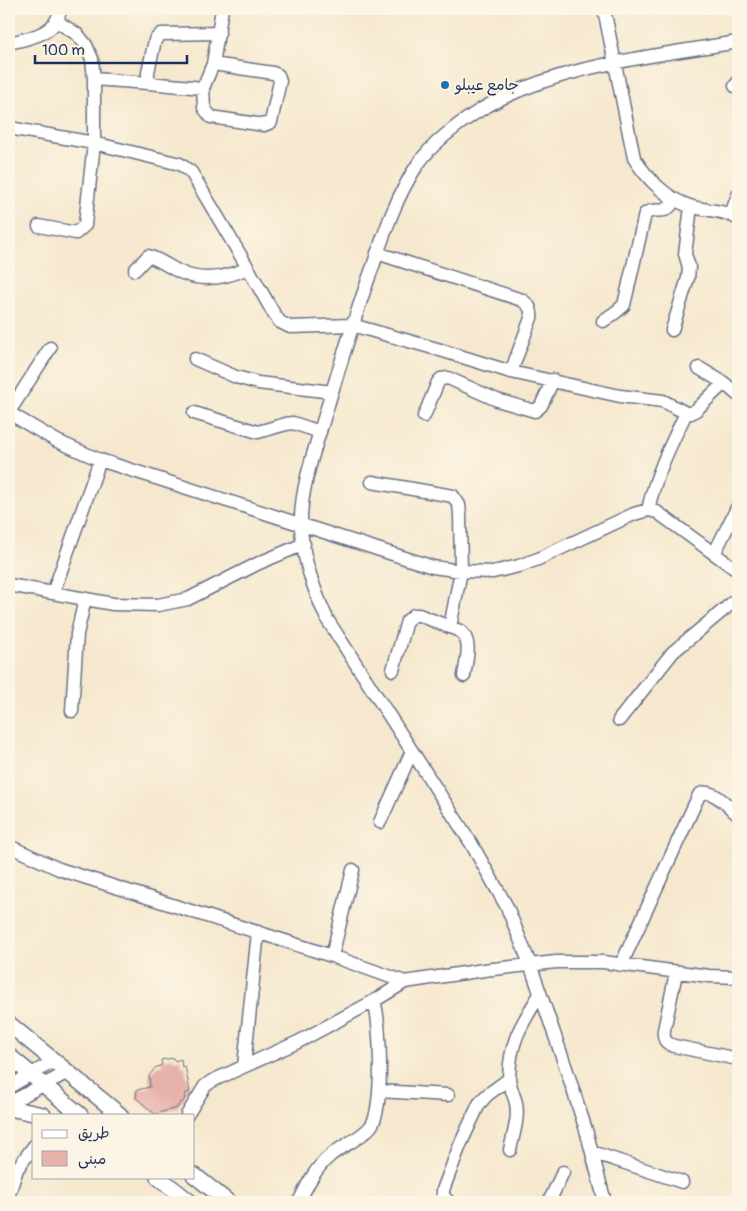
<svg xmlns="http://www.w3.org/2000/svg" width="747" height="1211" font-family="Pangolin,'Playpen Sans Arabic',sans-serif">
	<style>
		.building { fill: #e7b1ac }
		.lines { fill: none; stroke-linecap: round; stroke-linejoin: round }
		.minor-casing { stroke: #687085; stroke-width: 15 }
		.major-casing { stroke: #687085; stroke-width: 18 }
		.minor { stroke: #fff; stroke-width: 12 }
		.major { stroke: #fff; stroke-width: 15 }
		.poi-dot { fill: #1f6fb2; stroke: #fcf5e5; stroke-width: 2 }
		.labels { text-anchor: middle; stroke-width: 4; stroke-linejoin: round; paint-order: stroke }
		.poi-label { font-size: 15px; fill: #1b2f5e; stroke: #fcf5e5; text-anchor: start }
	</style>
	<rect width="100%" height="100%" fill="#fcf5e5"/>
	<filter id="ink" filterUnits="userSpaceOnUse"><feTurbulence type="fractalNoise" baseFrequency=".02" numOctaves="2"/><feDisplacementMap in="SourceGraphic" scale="10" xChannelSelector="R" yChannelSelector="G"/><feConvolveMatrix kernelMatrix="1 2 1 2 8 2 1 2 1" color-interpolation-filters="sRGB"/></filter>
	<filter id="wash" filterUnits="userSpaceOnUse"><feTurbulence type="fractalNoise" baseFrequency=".0096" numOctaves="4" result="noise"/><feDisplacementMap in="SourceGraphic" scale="20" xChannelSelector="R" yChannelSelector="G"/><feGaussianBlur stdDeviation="1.12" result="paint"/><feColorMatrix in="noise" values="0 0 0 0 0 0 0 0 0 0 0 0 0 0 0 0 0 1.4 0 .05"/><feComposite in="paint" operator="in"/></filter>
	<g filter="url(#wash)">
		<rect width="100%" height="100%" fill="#f6e8ce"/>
		<g id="blocks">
			<!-- building -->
			<path class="building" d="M173,1058L175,1061L181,1059L182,1067L185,1066L190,1092L185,1094L184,1101L180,1103L177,1108L155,1114L136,1098L137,1090L150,1087L149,1076L155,1068L162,1065L161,1060Z"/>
		</g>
	</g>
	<g filter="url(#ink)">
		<use href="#blocks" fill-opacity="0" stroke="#687085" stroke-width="1"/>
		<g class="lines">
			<!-- minor casing -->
			<g class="minor-casing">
				<path id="minor" d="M604,9L634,158C647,179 669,201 693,207C708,211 725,210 738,219
					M9,43C29,38 58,34 60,9
					M213,64L273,73L278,75L280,81L271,122L264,125L211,117L204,108L203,88L213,64L222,9
					M94,79L148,83V72L155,40L161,34L219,33
					M148,83L203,88
					M735,86L738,82
					M9,128L94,143L180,164L191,172L248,268L274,314L280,322L290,327L352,325L437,349L511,372L620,396L663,401L686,413H691L696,410L724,383
					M731,214L738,195
					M39,226L76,233L85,225L94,143V79L92,59L86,45L78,35L58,22
					M377,253L522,300C529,305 532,309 531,318L511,372
					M135,270L148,256C159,259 169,267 180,272C203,283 226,278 248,268
					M603,321L616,312L624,305L645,214C658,205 664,219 675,199
					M672,330L688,278L689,267L685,254L691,207
					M195,359L236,377L258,383L332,392
					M699,368L724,383L738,395
					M9,412L50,348
					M9,413L57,441L100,460L433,567L461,571L493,572L519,566L538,559L634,514L648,510L657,512L738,571
					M194,413L258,432L286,424L293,423L320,432
					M424,416L438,382L441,379L448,378L497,400L535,411L541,406L553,380
					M372,482L453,496L459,505L460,514L461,571L450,627
					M648,510C655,476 671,444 686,413
					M714,554L738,506
					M9,585L113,604L158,605L188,599L259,563L304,544
					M53,593L100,460
					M393,670L407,621L414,615H419L460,631C473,641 466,661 464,676
					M72,711L77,634L85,599
					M619,720L673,652L738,598
					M380,822L412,751
					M9,846L59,869L332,956L405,982
					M332,956L353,870
					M621,965L699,795C711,786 729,807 738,815
					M676,973L664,1030C663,1039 665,1043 674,1046L738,1059
					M244,1066L258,932
					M9,1087L54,1061
					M379,1091L448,1095
					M9,1103L68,1072
					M187,1115L205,1086L212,1081L298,1042L374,1001L405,982L484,970L556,962H603L709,976L738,977
					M510,1150C513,1135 519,1119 516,1103C514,1095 509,1085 509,1077C510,1040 522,1024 540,994
					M592,1152L682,1182
					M9,1194L17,1169L34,1146
					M299,1202C307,1185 316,1167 331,1155C343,1145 361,1139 371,1126C384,1110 381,1021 374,1001
					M449,1202L443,1196V1190L460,1145L479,1104L487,1095L509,1079
					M549,1202L563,1172
					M605,1202L586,1130L566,1068L530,964L507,907L471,843L327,619C314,590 301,556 301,523C300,487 318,440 328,405C342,359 356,312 373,266C385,231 397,195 418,164C431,145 455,126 474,114C547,66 654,56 738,42"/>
			</g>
			<!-- major casing -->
			<g class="major-casing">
				<path id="major" d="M9,1024L120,1115
					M9,1056L80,1115
					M9,1108L43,1115
					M194,1175L228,1202
					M158,1177L190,1202"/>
			</g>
			<!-- minor -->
			<use href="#minor" class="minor"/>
			<!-- major -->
			<use href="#major" class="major"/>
		</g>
	</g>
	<!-- markers -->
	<circle class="poi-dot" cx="445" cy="85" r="5"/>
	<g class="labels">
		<!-- poi labels -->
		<g class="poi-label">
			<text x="455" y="90">جامع عيبلو</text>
		</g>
	</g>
	<!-- margin -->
	<rect width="747" height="1211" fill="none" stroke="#fcf5e5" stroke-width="30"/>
	<!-- legend -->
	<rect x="32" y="1114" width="162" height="65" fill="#fcf5e5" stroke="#a2a6af"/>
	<rect x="42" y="1130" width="25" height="8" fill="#ffffff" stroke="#a2a6af"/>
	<text x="78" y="1138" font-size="15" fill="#1b2f5e">طريق</text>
	<rect x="42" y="1151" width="25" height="15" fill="#e7b1ac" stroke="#a2a6af"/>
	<text x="78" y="1164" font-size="15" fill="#1b2f5e">مبنى</text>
	<!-- scale -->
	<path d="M35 55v8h152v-8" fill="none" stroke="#1b2f5e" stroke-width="2.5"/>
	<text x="42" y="55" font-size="15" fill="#1b2f5e" stroke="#fcf5e5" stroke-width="4" paint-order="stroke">100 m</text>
</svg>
